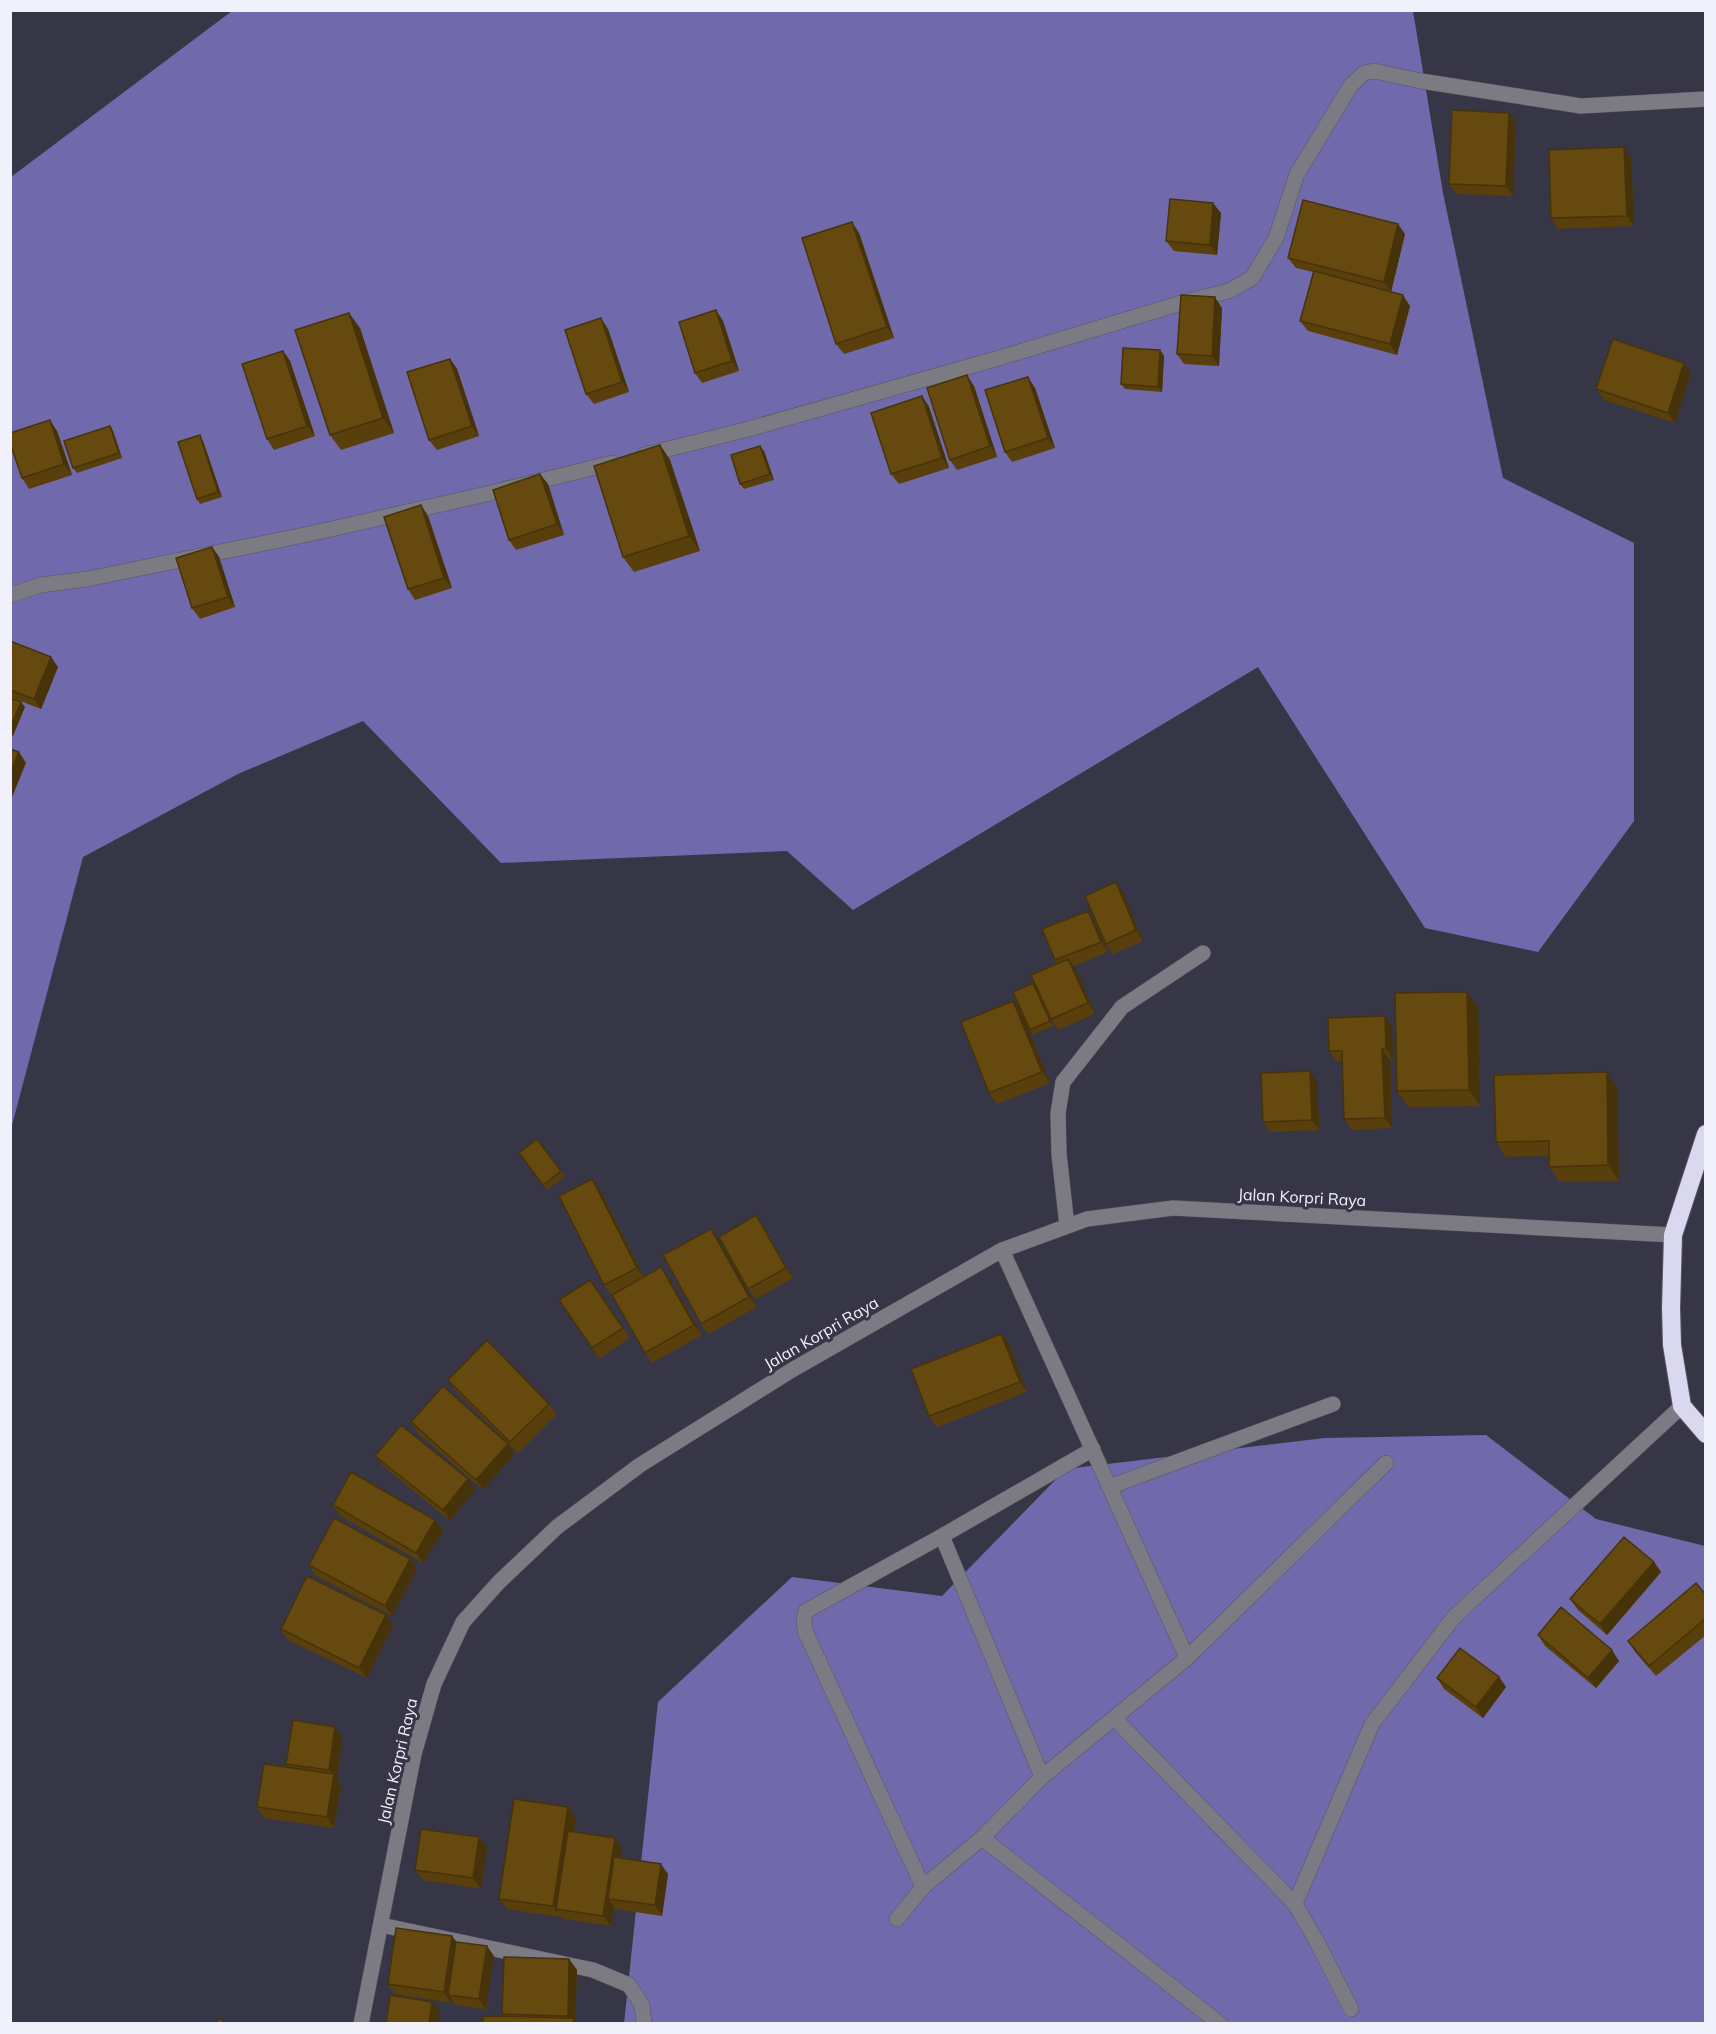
<svg xmlns="http://www.w3.org/2000/svg" width="1716" height="2034" font-family="Mulish,sans-serif">
	<style>
		.forest { fill: #706aac }
		.lines { fill: none; stroke-linecap: round; stroke-linejoin: round }
		.minor-casing { stroke: #555463; stroke-width: 16 }
		.highway-casing { stroke: #555463; stroke-width: 20 }
		.minor { stroke: #7c7b84; stroke-width: 15 }
		.highway { stroke: #d9d8ee; stroke-width: 18 }
		.wall { fill: #583f0c }
		.shaded-wall { fill: #47330a }
		.building { fill: #66490e; stroke: #47330a; stroke-width: 1.5 }
		.labels { text-anchor: middle; stroke-width: 6; stroke-linejoin: round; paint-order: stroke }
		.street-label { font-size: 16px; fill: #f1f1fc; stroke: #373646 }
	</style>
	<rect width="100%" height="100%" fill="#373646"/>
	<!-- forest -->
	<path class="forest" d="M232,11H1413L1443,193L1503,478L1634,543V821L1538,952L1425,928L1258,667L853,910L787,851L501,863L363,721L238,774L83,857L11,1129V177Z
		M1486,1435L1596,1519L1705,1546V2023L624,2024L658,1702L792,1577L942,1596L1066,1469L1325,1438Z"/>
	<g class="lines">
		<!-- minor casing -->
		<g class="minor-casing">
			<path id="minor" d="M644,455L745,430L999,358L1188,301L1229,291L1252,278L1276,238L1297,174L1351,85L1364,73L1374,71L1421,81L1581,106L1706,99
				M10,595L41,585L87,579L309,534L482,495L612,463
				M1067,1226L1059,1154L1058,1113L1063,1082L1122,1007L1203,953
				M1002,1250L1187,1658
				M1109,1487L1333,1404
				M942,1536L1042,1777
				M1114,1718L1295,1904L1316,1940L1351,2009
				M982,1838L1220,2024
				M923,1887L805,1631L804,1619L806,1611L942,1536L1093,1449
				M1295,1904L1372,1724L1454,1617L1682,1406
				M897,1919L923,1887L982,1838L1042,1777L1187,1658L1386,1463
				M381,1925L593,1970L629,1985L642,2005L644,2024
				M361,2024L414,1754L434,1684L463,1622L499,1582L557,1527L640,1465L792,1370L1002,1250L1087,1219L1173,1208L1673,1235"/>
		</g>
		<!-- highway casing -->
		<g class="highway-casing">
			<path id="highway" d="M1706,1134L1673,1235L1671,1308L1672,1345L1682,1406L1706,1434"/>
		</g>
		<!-- minor -->
		<use href="#minor" class="minor"/>
		<!-- highway -->
		<use href="#highway" class="highway"/>
	</g>
	<!-- wall -->
	<path class="wall" d="M1516,123L1513,196L1456,194L1449,184Z
		M1631,158L1634,226L1558,229L1551,218Z
		M1221,213L1217,255L1174,251L1166,241Z
		M859,233L894,338L844,354L836,344Z
		M1405,234L1391,292L1410,306L1397,355L1308,331L1300,321L1313,272L1296,268L1288,258Z
		M1222,308L1219,366L1184,364L1177,354Z
		M723,321L739,371L702,383L695,373Z
		M360,328L394,433L341,450L330,435Z
		M608,329L629,392L594,404L586,394Z
		M1160,350L1164,356L1162,392L1125,389L1121,384Z
		M283,351L290,361L315,436L274,450L267,439Z
		M450,359L457,369L479,436L437,450L429,440Z
		M1691,373L1675,423L1604,400L1596,389Z
		M974,386L997,457L957,470L950,460Z
		M1035,388L1055,448L1012,462L1005,452Z
		M922,396L929,407L949,468L899,484L891,474Z
		M110,426L113,431L122,458L77,473L73,468Z
		M57,431L72,475L29,489L22,478Z
		M203,441L222,497L200,504L197,499Z
		M660,445L670,460L700,551L634,572L623,557Z
		M760,446L764,451L774,480L744,489L740,484Z
		M548,484L564,535L516,550L509,540Z
		M421,505L428,516L452,588L415,600L408,589Z
		M212,547L219,557L235,607L200,619L192,608Z
		M10,641L58,667L41,709L10,697Z
		M1116,882L1123,893L1143,941L1113,954L1106,944Z
		M1095,922L1108,952L1074,966L1095,1014L1058,1030L1051,1019L1057,963L1055,960Z
		M1036,988L1053,1026L1033,1035L1030,1030Z
		M1478,1007L1480,1106L1408,1107L1397,1091Z
		M1021,1011L1050,1083L997,1104L989,1093Z
		M1392,1027L1393,1060H1390L1392,1128L1352,1130L1344,1119L1342,1061H1336L1329,1051Z
		M1317,1082L1319,1130L1270,1132L1263,1122Z
		M1617,1088L1619,1181L1560,1182L1549,1167V1156L1506,1157L1496,1142Z
		M537,1139L565,1176L547,1190L519,1153Z
		M592,1179L600,1190L644,1277L669,1278L702,1335L652,1363L645,1353L618,1292L611,1295L604,1285Z
		M763,1226L793,1278L756,1299L748,1289Z
		M718,1239L757,1307L708,1334L701,1324Z
		M590,1280L630,1338L599,1359L559,1300Z
		M1009,1344L1027,1392L937,1427L929,1416Z
		M448,1380L549,1404L557,1414L518,1453L455,1390Z
		M411,1422L515,1454L483,1490L418,1433Z
		M375,1456L475,1489L450,1521L383,1466Z
		M333,1505L435,1520L443,1530L423,1563L340,1516Z
		M410,1559L417,1569L392,1616L316,1576L309,1565Z
		M1654,1562L1661,1572L1607,1635L1578,1610L1570,1599Z
		M1706,1595V1635L1656,1676L1635,1652L1628,1641Z
		M393,1625L367,1678L288,1640L281,1629Z
		M1538,1635L1619,1661L1596,1688L1545,1646Z
		M1499,1677L1506,1687L1483,1718L1444,1689L1437,1678Z
		M335,1727L342,1737L337,1778L341,1785L334,1828L264,1818L257,1807L289,1767L286,1764Z
		M576,1818L573,1831L622,1848L621,1858L668,1874L662,1916L615,1909L614,1906L611,1926L563,1919L561,1916L560,1917L507,1909L499,1899Z
		M487,1848L481,1889L423,1880L415,1870Z
		M452,1936L456,1942L494,1956L486,2009L455,2005L452,2000L451,2003L395,1994L388,1984Z
		M569,1959L577,1970L575,2020L577,2024H483L504,2016L502,2014Z"/>
	<!-- shaded-wall -->
	<path class="shaded-wall" d="M1509,113L1516,123L1513,196L1506,186Z
		M1624,147L1631,158L1634,226L1627,216Z
		M1213,203L1221,213L1217,255L1210,245Z
		M852,222L859,233L894,338L887,327Z
		M1398,224L1405,234L1391,292L1384,282Z
		M1403,295L1410,306L1397,355L1390,344Z
		M1215,297L1222,308L1219,366L1212,356Z
		M716,310L723,321L739,371L732,361Z
		M349,313L360,328L394,433L383,418Z
		M601,318L608,329L629,392L622,382Z
		M1160,350L1164,356L1162,392L1158,387Z
		M283,351L290,361L315,436L307,426Z
		M450,359L457,369L479,436L472,426Z
		M1684,363L1691,373L1675,423L1668,413Z
		M967,375L974,386L997,457L990,446Z
		M1028,377L1035,388L1055,448L1048,438Z
		M922,396L929,407L949,468L942,458Z
		M50,420L57,431L72,475L64,464Z
		M110,426L113,431L122,458L119,453Z
		M200,435L203,441L222,497L218,492Z
		M660,445L670,460L700,551L689,536Z
		M760,446L764,451L774,480L770,474Z
		M540,474L548,484L564,535L557,524Z
		M421,505L428,516L452,588L444,578Z
		M212,547L219,557L235,607L228,597Z
		M51,657L58,667L41,709L34,699Z
		M21,702L25,707L13,736L10,733V728Z
		M19,752L26,763L10,802V773Z
		M1116,882L1123,893L1143,941L1136,930Z
		M1088,911L1095,922L1108,952L1101,942Z
		M1068,959L1076,969L1095,1014L1088,1003Z
		M1033,983L1036,988L1053,1026L1050,1021Z
		M1467,992L1478,1007L1480,1106L1469,1090Z
		M1013,1001L1021,1011L1050,1083L1042,1072Z
		M1385,1016L1392,1027L1393,1060L1386,1049Z
		M1382,1049L1390,1060L1392,1128L1385,1118Z
		M1310,1071L1317,1082L1319,1130L1312,1120Z
		M1607,1072L1617,1088L1619,1181L1608,1165Z
		M592,1179L600,1190L644,1278L637,1268Z
		M756,1215L763,1226L793,1278L786,1268Z
		M711,1229L718,1239L757,1307L749,1297Z
		M661,1267L669,1278L702,1335L694,1325Z
		M1001,1334L1009,1344L1027,1392L1020,1382Z
		M508,1444L515,1454L483,1490L476,1480Z
		M468,1479L475,1489L450,1521L443,1510Z
		M435,1520L443,1530L423,1563L416,1553Z
		M410,1559L417,1569L392,1616L385,1606Z
		M1654,1562L1661,1572L1607,1635L1600,1624Z
		M386,1615L393,1625L367,1678L359,1668Z
		M1612,1650L1619,1661L1596,1688L1588,1678Z
		M1499,1677L1506,1687L1483,1718L1476,1707Z
		M335,1727L342,1737L337,1778L341,1785L334,1828L327,1817L333,1776L329,1770Z
		M568,1807L576,1818L562,1910L556,1909L560,1917L553,1906Z
		M479,1837L487,1848L481,1889L473,1878Z
		M615,1838L622,1848L615,1899H608L614,1906L611,1926L603,1916Z
		M661,1864L668,1874L662,1916L655,1905Z
		M452,1936L460,1946L448,1995L452,2000L451,2003L444,1992Z
		M487,1946L494,1956L486,2009L479,1999Z
		M569,1959L577,1970L575,2020L577,2024H573L568,2016Z
		M432,2002L440,2012L438,2024H429Z"/>
	<!-- building -->
	<path class="building" d="M1452,110L1509,113L1506,186L1449,184Z
		M1624,147L1627,216L1551,218L1549,150Z
		M1170,199L1213,203L1210,245L1166,241Z
		M1303,200L1398,224L1384,282L1288,258Z
		M852,222L887,327L836,344L802,238Z
		M1314,271L1403,295L1390,344L1300,321Z
		M1181,295L1215,297L1212,356L1177,354Z
		M716,310L732,361L695,373L679,322Z
		M349,313L383,418L330,435L295,330Z
		M601,318L622,382L586,394L565,330Z
		M1613,339L1684,363L1668,413L1596,389Z
		M1123,348L1160,350L1158,387L1121,384Z
		M283,351L307,426L267,439L242,364Z
		M450,359L472,426L429,440L407,372Z
		M967,375L990,446L950,460L927,388Z
		M1028,377L1048,438L1005,452L985,390Z
		M922,396L942,458L891,474L871,413Z
		M50,420L64,464L22,478L10,443V433Z
		M110,426L119,453L73,468L64,441Z
		M200,435L218,492L197,499L178,442Z
		M660,445L689,536L623,557L594,466Z
		M760,446L770,474L740,484L731,455Z
		M540,474L557,524L509,540L493,490Z
		M421,505L444,578L408,589L384,517Z
		M212,547L228,597L192,608L176,558Z
		M10,641L51,657L34,699L10,690Z
		M10,698L21,702L10,728Z
		M10,749L19,752L10,773Z
		M1116,882L1136,930L1106,944L1085,896Z
		M1088,911L1101,942L1055,960L1042,929Z
		M1068,959L1088,1003L1051,1019L1031,975Z
		M1033,983L1050,1021L1030,1030L1013,992Z
		M1467,992L1469,1090L1397,1091L1395,993Z
		M1013,1001L1042,1072L989,1093L961,1022Z
		M1385,1016L1386,1049H1382L1385,1118L1344,1119L1342,1051H1329L1328,1018Z
		M1310,1071L1312,1120L1263,1122L1261,1073Z
		M1607,1072L1608,1165L1549,1167V1141L1496,1142L1494,1075Z
		M537,1139L561,1171L543,1185L519,1153Z
		M592,1179L637,1268L604,1285L559,1196Z
		M756,1215L786,1268L748,1289L719,1237Z
		M711,1229L749,1297L701,1324L663,1255Z
		M661,1267L694,1325L645,1353L612,1295Z
		M590,1280L623,1328L592,1348L559,1300Z
		M1001,1334L1020,1382L929,1416L911,1369Z
		M487,1340L549,1404L510,1442L448,1380Z
		M443,1386L508,1444L476,1480L411,1422Z
		M401,1425L468,1479L443,1510L375,1456Z
		M351,1472L435,1520L416,1553L333,1505Z
		M334,1518L410,1559L385,1606L309,1565Z
		M1624,1537L1654,1562L1600,1624L1570,1599Z
		M307,1576L386,1615L359,1668L281,1629Z
		M1696,1583L1706,1595V1618L1649,1666L1628,1641Z
		M1561,1607L1612,1650L1588,1678L1538,1635Z
		M1460,1648L1499,1677L1476,1707L1437,1678Z
		M293,1720L335,1727L329,1770L286,1764Z
		M264,1764L334,1774L327,1817L257,1807Z
		M514,1799L568,1807L553,1906L499,1899Z
		M421,1829L479,1837L473,1878L415,1870Z
		M568,1831L615,1838L603,1916L556,1909Z
		M614,1857L661,1864L655,1905L608,1899Z
		M396,1928L452,1936L444,1992L388,1984Z
		M456,1942L487,1946L479,1999L448,1995Z
		M504,1957L569,1959L568,2016L502,2014Z
		M390,1995L432,2002L429,2024H386Z
		M483,2016L574,2018L573,2024H483Z
		M221,2018L225,2024H214Z"/>
	<g class="labels">
		<!-- street labels -->
		<g class="street-label">
			<text transform="translate(1302 1197) rotate(3)" y="6">Jalan Korpri Raya</text>
			<text transform="translate(821 1333) rotate(-30)" y="6">Jalan Korpri Raya</text>
			<text transform="translate(397 1761) rotate(-77)" y="6">Jalan Korpri Raya</text>
		</g>
	</g>
	<!-- border -->
	<rect width="1716" height="2034" fill="none" stroke="#f1f1fc" stroke-width="24"/>
</svg>
